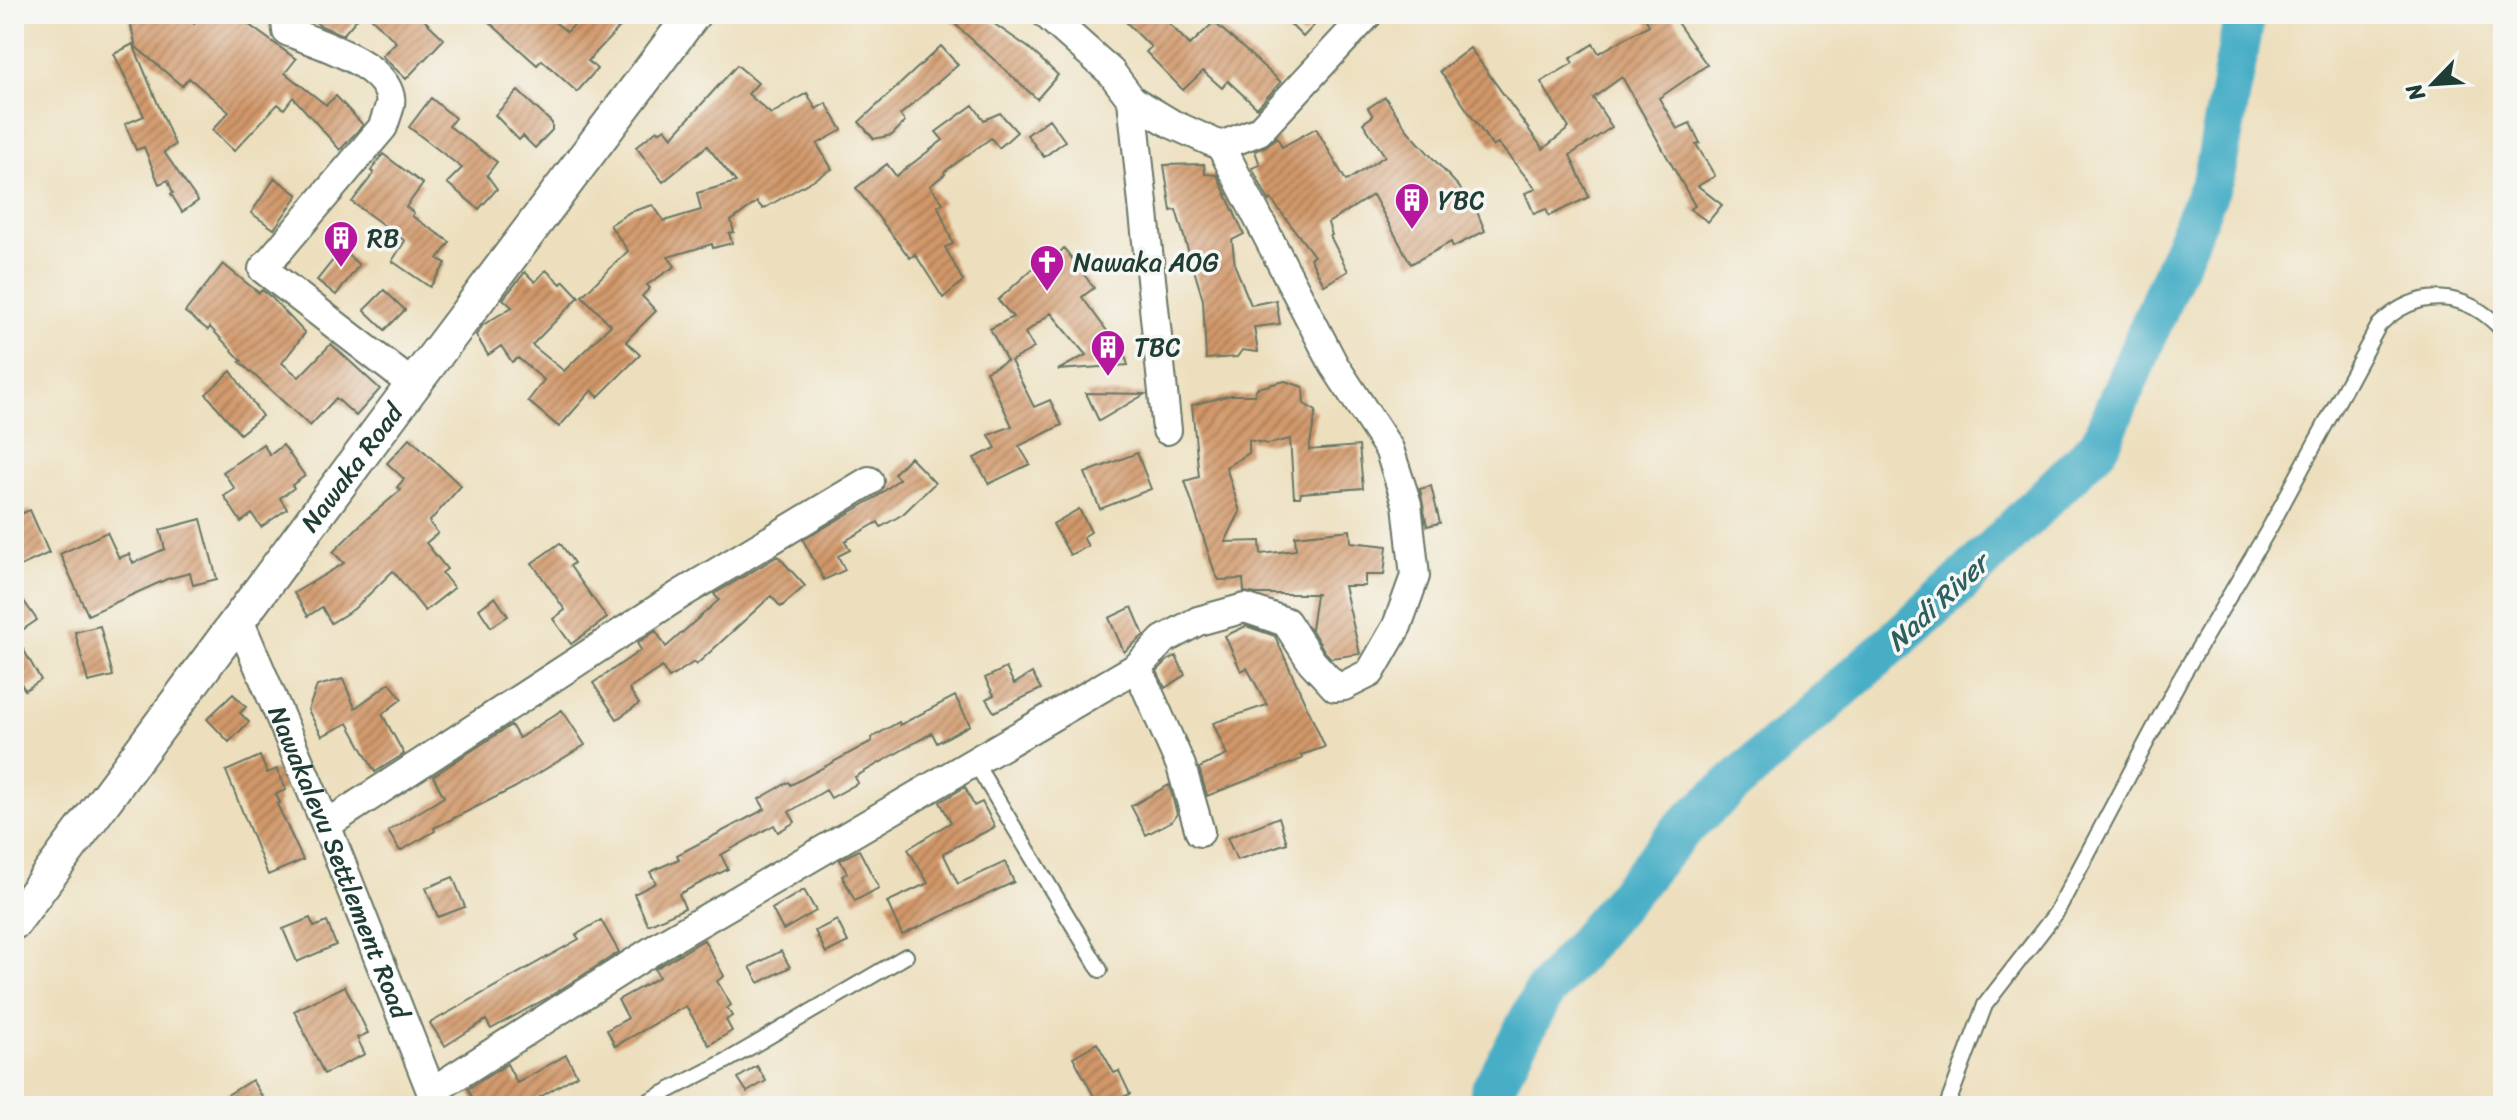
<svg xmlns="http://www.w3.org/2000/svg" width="2517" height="1120" font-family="Sriracha,sans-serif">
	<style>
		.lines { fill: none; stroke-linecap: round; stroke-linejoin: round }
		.river { stroke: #47aec6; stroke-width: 42 }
		.building { fill: url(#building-hatch) }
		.service-casing { stroke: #677664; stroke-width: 18 }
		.minor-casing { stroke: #677664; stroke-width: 32 }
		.tertiary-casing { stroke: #677664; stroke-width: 38 }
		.service { stroke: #fff; stroke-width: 14 }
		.minor { stroke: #fff; stroke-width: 28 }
		.tertiary { stroke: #fff; stroke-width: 34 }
		.labels { text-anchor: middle; stroke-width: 7; stroke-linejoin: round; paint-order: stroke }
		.poi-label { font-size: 26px; fill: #1f3d34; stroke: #f6f6f2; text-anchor: start }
		.street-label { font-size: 26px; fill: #1f3d34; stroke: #f6f6f2 }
		.water-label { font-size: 28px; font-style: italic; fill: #2b5f60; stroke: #f6f6f2 }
	</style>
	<defs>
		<pattern id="building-hatch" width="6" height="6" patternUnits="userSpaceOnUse" patternTransform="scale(2)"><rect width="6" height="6" fill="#d19769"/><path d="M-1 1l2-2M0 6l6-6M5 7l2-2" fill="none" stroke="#a97c57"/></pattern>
	</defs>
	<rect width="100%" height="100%" fill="#f6f6f2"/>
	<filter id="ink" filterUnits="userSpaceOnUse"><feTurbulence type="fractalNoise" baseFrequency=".0125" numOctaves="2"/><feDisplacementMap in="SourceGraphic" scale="16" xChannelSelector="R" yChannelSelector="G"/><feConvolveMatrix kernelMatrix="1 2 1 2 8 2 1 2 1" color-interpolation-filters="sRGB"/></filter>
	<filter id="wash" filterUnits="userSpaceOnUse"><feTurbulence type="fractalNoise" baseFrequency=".006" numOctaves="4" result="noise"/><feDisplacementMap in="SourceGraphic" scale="32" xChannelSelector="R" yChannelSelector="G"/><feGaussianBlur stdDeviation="1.8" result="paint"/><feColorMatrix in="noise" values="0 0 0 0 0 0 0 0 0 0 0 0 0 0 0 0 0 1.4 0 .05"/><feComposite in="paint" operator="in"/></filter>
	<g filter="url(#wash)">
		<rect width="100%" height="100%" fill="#eddfbd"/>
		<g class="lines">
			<!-- river -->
			<path class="river" d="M1500,1106L1491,1091L1544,993L1681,830L1958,585L2100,444L2214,177L2245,14"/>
		</g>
		<g id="blocks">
			<!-- building -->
			<path class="building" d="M128,14H184L194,24L203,14H257L248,24L296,59L285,73L326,105L336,96L363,125L340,150L293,97L284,109L278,104L234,151L212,130L229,112L189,78L182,86L136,47Z
				M307,14H361L343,35L319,25Z
				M367,14H418L444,39L406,79L382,56L396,42Z
				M480,14H545L567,32L586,14H632L588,61L597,69L577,92L542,60L537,65Z
				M944,14H980L1029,48L1058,75L1037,99Z
				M1118,14H1160L1190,45L1214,22L1281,82L1257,108L1228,81L1222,88L1203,71L1183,90L1146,52L1151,47Z
				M1280,14H1325L1303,37Z
				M1643,14H1671L1707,65L1659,98L1677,129L1690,123L1700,143L1696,144L1715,176L1698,186L1722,205L1708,222L1690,209L1695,206L1622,77L1593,98L1612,127L1570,155L1589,197L1549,216L1546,209L1534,214L1525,193L1536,189L1498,143L1493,147L1440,71L1470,48L1543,149L1569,128L1541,82L1573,63L1570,59L1593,44L1599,53L1649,25Z
				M133,44L175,145L164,152L198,201L182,212L171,194L173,193L168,180L159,184L144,147L136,150L125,124L144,116L114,54Z
				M941,46L958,65L900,115L905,122L892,135L874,139L859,122Z
				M737,65L758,83L748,94L771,114L807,93L816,109L826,103L842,130L817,144L832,169L763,209L757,202L731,221L734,232L729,233L732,243L713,248L712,244L668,257L675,266L647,285L650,288L642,296L656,311L626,341L640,355L598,397L592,390L559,427L528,401L544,380L518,358L512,362L501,346L488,355L476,335L483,325L512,307L503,299L525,272L535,282L546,270L561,284L564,281L579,297L532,345L564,371L611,325L582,296L628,251L610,225L630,212L653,205L664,221L701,210L697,193L736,182L707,146L663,182L636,147L657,130L659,132L665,128L672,137Z
				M518,91L552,123V130L535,148L523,136L519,140L495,115Z
				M1385,97L1408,131L1460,188L1467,206L1474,204L1485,231L1453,247L1451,242L1411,264L1373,195L1328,223L1332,235L1330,236L1348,271L1324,285L1310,258L1314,256L1271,199L1269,201L1252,168L1260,165L1255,151L1266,146L1277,137L1282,147L1316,128L1346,181L1385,156L1363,123L1373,116L1368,108Z
				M431,98L455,118L449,126L497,162L487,175L497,189L479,209L447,183L462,168L409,127Z
				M973,105L984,120L1000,113L1017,132L999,148L991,138L944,172L945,174L930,186L943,203L938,206L953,244L945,247L963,281L943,298L915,254L910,258L856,188L887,164L896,176L943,140L936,132Z
				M1049,119L1065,141L1044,157L1027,135Z
				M383,154L423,184L406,207L414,213L412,216L450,242L438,259L446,263L430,287L392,261L405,241L352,202L374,173L371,171Z
				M1204,164L1205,174L1217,175L1244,234L1232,240L1235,266L1251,305L1276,300L1280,324L1254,327L1258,352L1242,350L1237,357L1206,359L1203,300L1176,210L1171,211L1164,165Z
				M275,178L298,195L274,229L251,213Z
				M1064,248L1094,288L1082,297L1113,339L1122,346L1128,365L1058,370L1086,355L1051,313L1025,333L1034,348L1011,361L1034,407L1050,400L1062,425L1019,446L1030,464L989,484L974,458L996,448L989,435L1012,426L986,371L1007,361L990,329L1013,317L998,300L1038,264L1045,267Z
				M342,249L359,265L336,295L317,280Z
				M223,264L259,293L262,290L272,298L305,333L282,363L299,377L331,344L380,389L356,416L336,398L310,426L240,362L242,361L210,327L208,330L185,312Z
				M384,290L405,310L385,330L364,310Z
				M231,371L262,416L240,434L206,394Z
				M1285,381L1303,387L1304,404L1316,411L1309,450L1359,446L1363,488L1301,493L1300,497H1294L1290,439L1268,444L1249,440V453L1226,467L1240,512L1225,542L1260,541L1261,554L1296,550L1295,536L1350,530L1351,542L1387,546L1384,575H1365V586H1344L1360,654L1331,658L1325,652L1311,629L1316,595L1318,594H1256L1244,592L1243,579L1219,580L1215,573L1185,481L1199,477L1192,405L1231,395H1254L1257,388Z
				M1086,393L1145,394L1099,421Z
				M410,438L461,486L429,522L438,533L426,543L447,569L442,573L454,588L425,611L393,571L354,609L331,623L322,607L308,616L294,593L344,563L333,552L363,522L401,490L397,487L404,479L387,463Z
				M263,444L270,455L283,445L305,476L292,485L294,488L280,498L287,509L261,527L252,514L241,522L224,496L235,489L223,472Z
				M1137,453L1151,489L1100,509L1085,473Z
				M910,457L935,483L903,514L881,527L878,522L845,541L850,550L838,556L845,570L824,580L803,540L878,496L899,479L894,474Z
				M1431,486L1440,523L1427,526L1420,489Z
				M1079,509L1091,532L1083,537L1088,546L1070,555L1053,524Z
				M30,510L49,553L14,569V517Z
				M201,519L217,579L193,585L190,573L167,579L88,615L60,554L107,532L119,558L129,554L133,563L165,549L160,530Z
				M560,543L574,563L570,566L607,618L571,644L553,619L565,610L532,563Z
				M778,556L805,586L781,607L771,596L696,665L694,662L669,678L662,667L629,689L639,704L617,719L593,683L641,650L637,643L656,631L666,647L719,600L714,594Z
				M14,587L37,620L15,635L41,680L25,690L14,672Z
				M495,597L508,616L491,627L479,609Z
				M1132,607L1144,635L1124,652L1109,618Z
				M100,626L113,676L88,682L75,632Z
				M1246,626L1275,636L1325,747L1301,755L1302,759L1207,796L1199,768L1227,755L1213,723L1267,705L1247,668L1241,671L1225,636Z
				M1176,656L1185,675L1165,688L1157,671L1167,661Z
				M1006,668L1014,684L1032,673L1041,689L994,712L986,699L994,695L985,678Z
				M343,679L355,708L390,683L402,699L382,714L404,754L375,772L348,723L322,736L308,710L317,686Z
				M233,694L246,707L240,713L249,722L229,742L207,719Z
				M955,696L970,725L937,743L932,733L855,777L858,783L831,798L826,790L789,812L795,822L778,832L774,825L721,855L728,869L679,894L685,908L648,925L634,894L656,883L650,872L679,859L677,855L765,809L759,799L789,782L791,785L872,741L871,738L899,722L900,725Z
				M562,710L585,745L514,788L434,828L435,831L400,851L388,831L444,797L433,776L511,725L519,738Z
				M260,756L267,773L277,769L286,790L276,794L280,803L277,804L303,860L268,875L226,771Z
				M1169,785L1177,814L1172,821L1146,835L1131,806Z
				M965,787L974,806L982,802L995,827L943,853L958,884L1005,862L1014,882L902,935L887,902L928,883L908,849L951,822L940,802Z
				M1279,817L1287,843L1237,860L1227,838Z
				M859,850L879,888L855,901L842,876L847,873L840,860Z
				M453,877L465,907L438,917L426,888Z
				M804,890L816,911L783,930L772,909Z
				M310,918L314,927L327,922L336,945L297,962L283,929Z
				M601,920L619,952L547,998L491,1029L486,1020L445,1046L430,1023L579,939L576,935Z
				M837,920L848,942L826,953L815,931Z
				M704,940L724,976L717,981L731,1005L727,1008L732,1016L726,1020L732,1031L709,1045L686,1006L615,1046L607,1030L628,1018L618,1000L659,977L655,969Z
				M781,951L790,967L759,983L750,967Z
				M345,986L368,1033L357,1038L365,1054L324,1074L294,1011Z
				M1097,1043L1114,1073L1119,1071L1130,1094L1104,1106H1099L1073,1057Z
				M566,1055L577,1075L525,1106H476L468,1089L507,1064L517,1083Z
				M757,1066L766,1081L747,1092L738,1078Z
				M252,1080L268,1106H209Z"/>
		</g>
	</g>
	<g filter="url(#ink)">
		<use href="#blocks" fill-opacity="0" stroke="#677664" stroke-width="2"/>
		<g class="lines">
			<!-- service casing -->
			<g class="service-casing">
				<path id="service" d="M974,761L1100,970
					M639,1106L730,1059L906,956
					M1947,1106L1985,1005L2056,913L2179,681L2270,527L2379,325C2418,287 2466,290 2503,331"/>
			</g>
			<!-- minor casing -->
			<g class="minor-casing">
				<g id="minor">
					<path d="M285,14L287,31C316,43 383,62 390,97C392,105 385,118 383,127L263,269L413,385"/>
					<path d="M1046,14L1111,72L1132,100L1167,430"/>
					<path d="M1132,100L1172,124L1221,146L1259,131L1368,14"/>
					<path id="s1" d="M239,620L326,825L437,1106"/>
					<path d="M1137,667L1181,766L1200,832"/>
					<path d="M326,825L681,594L869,481"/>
					<path d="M431,1092L666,942L1137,667L1163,640L1198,621L1245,608L1286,622L1312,662L1335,687L1344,686L1370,673L1397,626L1415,576L1407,504L1389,449L1334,365L1221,146"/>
				</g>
			</g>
			<!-- tertiary casing -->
			<g class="tertiary-casing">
				<g id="tertiary">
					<path id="s2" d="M14,922L413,385L693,14"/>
				</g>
			</g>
			<!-- service -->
			<use href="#service" class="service"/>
			<!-- minor -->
			<use href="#minor" class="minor"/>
			<!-- tertiary -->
			<use href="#tertiary" class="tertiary"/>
		</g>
	</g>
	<!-- icons -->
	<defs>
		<g id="building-pin" transform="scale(1.8)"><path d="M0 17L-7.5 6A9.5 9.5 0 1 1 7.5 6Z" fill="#b5179e" stroke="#f6f6f2"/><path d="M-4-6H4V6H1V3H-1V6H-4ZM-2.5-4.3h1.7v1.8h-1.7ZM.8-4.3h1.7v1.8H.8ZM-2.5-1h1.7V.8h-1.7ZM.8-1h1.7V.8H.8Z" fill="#fff"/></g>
		<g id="church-pin" transform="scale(1.8)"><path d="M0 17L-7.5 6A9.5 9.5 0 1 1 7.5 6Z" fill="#b5179e" stroke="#f6f6f2"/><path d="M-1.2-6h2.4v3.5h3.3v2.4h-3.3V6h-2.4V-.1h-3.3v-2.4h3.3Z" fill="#fff"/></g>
	</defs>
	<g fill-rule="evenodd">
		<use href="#building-pin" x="1412" y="200"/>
		<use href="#building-pin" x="341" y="238"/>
		<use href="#church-pin" x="1047" y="262"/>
		<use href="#building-pin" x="1108" y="347"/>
	</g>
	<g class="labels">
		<!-- poi labels -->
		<g class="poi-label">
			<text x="1438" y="209">YBC</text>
			<text x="367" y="247">RB</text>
			<text x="1073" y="271">Nawaka AOG</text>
			<text x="1134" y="356">TBC</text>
		</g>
		<!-- street labels -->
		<g class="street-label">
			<text dy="9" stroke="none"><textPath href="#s2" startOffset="566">Nawaka Road</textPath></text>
			<text dy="9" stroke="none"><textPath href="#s1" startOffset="262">Nawakalevu Settlement Road</textPath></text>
		</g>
		<!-- water labels -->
		<g class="water-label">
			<text transform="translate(1937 602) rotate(-43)" y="10">Nadi River</text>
		</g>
	</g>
	<!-- margin -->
	<rect width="2517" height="1120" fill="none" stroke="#f6f6f2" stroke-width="48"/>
	<!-- north arrow -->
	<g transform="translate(2433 84) rotate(245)" stroke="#f6f6f2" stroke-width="6" paint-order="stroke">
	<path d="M0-6L14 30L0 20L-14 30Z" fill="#1f3d34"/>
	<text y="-12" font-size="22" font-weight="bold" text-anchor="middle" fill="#1f3d34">N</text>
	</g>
</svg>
